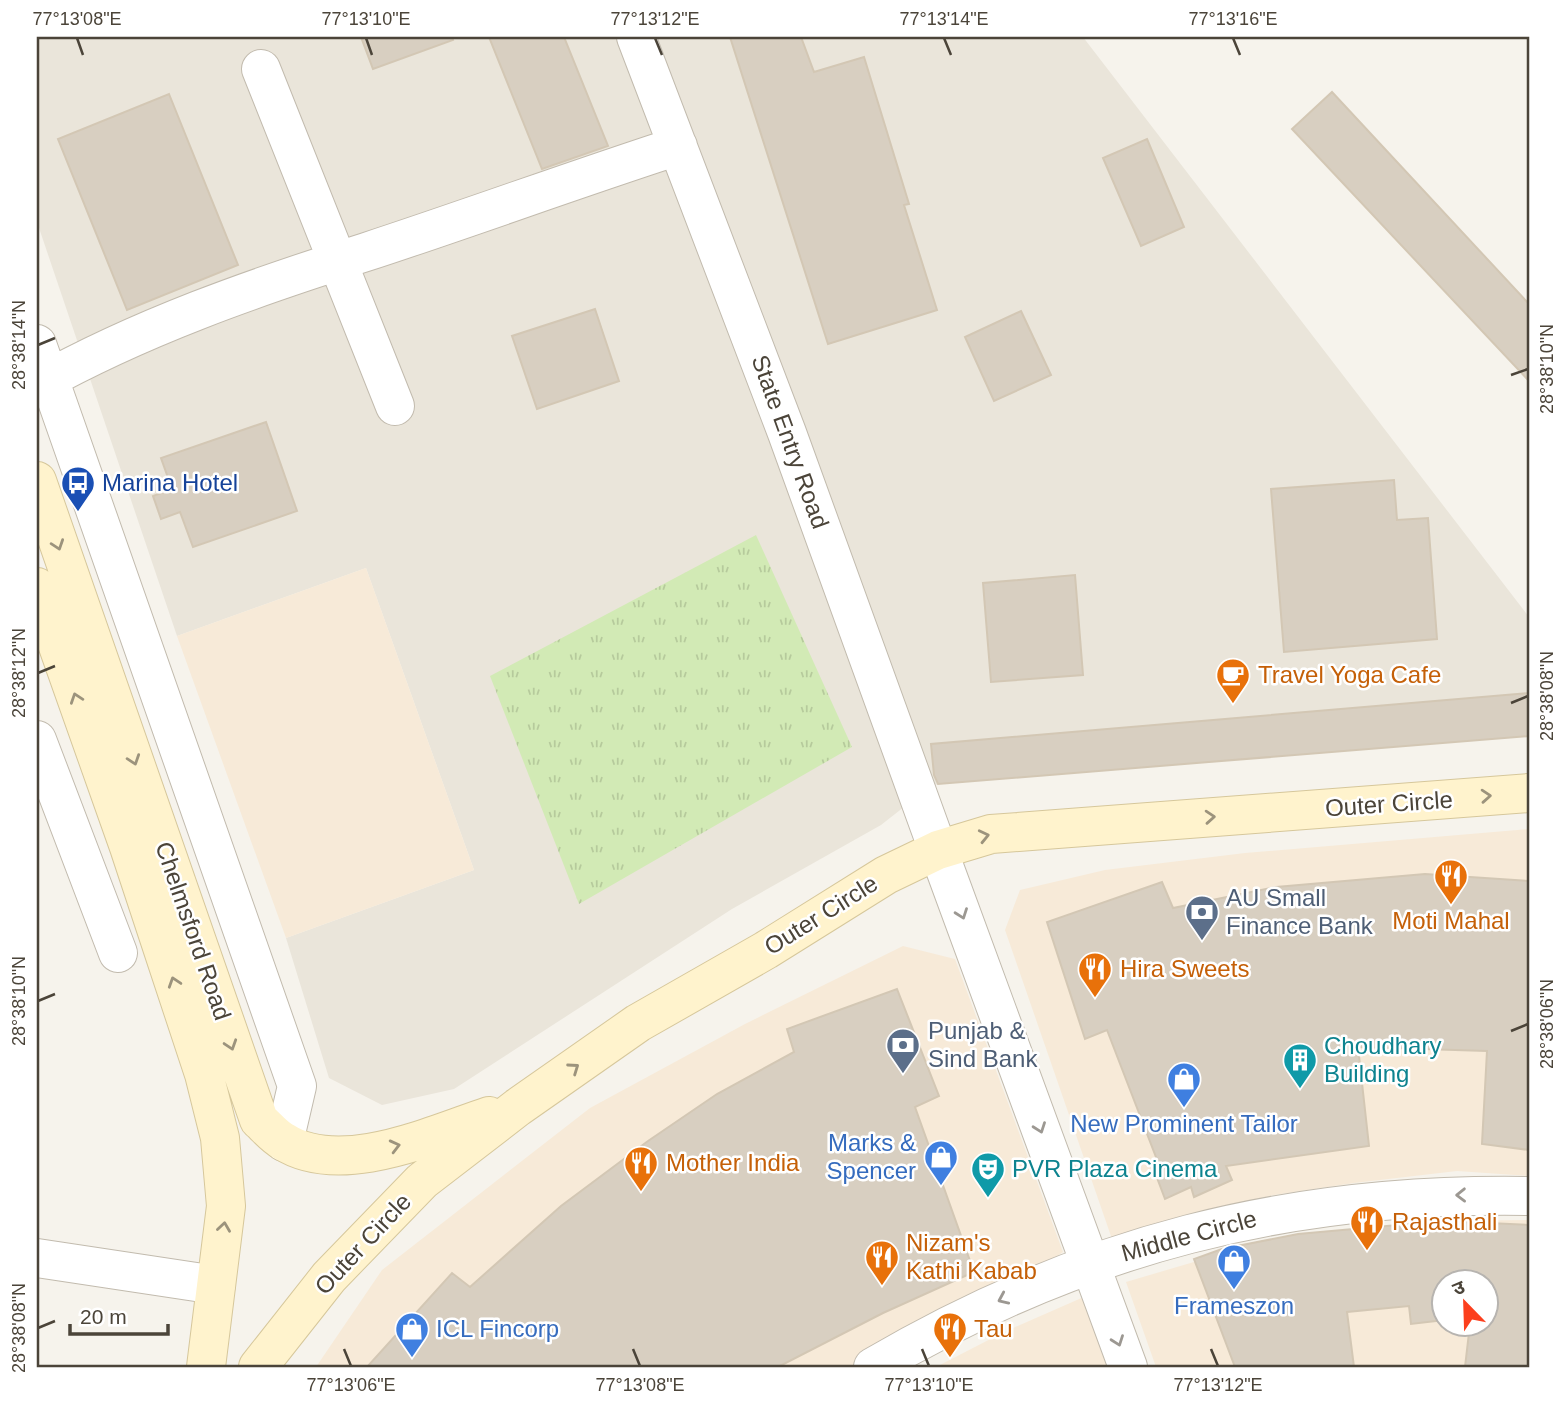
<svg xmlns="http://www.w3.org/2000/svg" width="1566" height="1404" font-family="Arial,'Noto Sans Devanagari',sans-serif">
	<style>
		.residential { fill: #eae5da }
		.commercial { fill: #f7ead8; fill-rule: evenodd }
		.grass { fill: url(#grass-tufts) }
		.building { fill: #d8cfc1; stroke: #d3c7b4; stroke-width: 2 }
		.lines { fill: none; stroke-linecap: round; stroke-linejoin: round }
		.minor-casing { stroke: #c2bbae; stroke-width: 40 }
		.tertiary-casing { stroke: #c2bbae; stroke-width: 40 }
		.secondary-casing { stroke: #d6c79b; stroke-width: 40 }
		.minor { stroke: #fff; stroke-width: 38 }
		.tertiary { stroke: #fff; stroke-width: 38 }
		.secondary { stroke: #fff3cd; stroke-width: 38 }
		.oneway { stroke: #9c937c }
		.oneway2 { stroke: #9c9892 }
		.ticks { fill: none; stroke: #4b4439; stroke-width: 2.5 }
		.labels { text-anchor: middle; stroke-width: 5; stroke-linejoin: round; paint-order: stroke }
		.street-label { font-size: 24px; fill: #4b4439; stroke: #fff }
		.transit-label { font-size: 24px; fill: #164399; stroke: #fff; text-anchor: start }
		.food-label { font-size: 24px; fill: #c56008; stroke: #fff; text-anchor: start }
		.service-label { font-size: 24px; fill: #4e5e75; stroke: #fff; text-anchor: start }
		.culture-label { font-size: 24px; fill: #0d838f; stroke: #fff; text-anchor: start }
		.shop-label { font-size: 24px; fill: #366cbe; stroke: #fff }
		.neatline { fill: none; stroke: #4b4439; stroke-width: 2.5 }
		.ticks-label { font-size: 18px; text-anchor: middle; fill: #4b4439 }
	</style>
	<defs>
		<pattern id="grass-tufts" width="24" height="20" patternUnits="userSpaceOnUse" patternTransform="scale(1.75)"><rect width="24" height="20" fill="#d2eab5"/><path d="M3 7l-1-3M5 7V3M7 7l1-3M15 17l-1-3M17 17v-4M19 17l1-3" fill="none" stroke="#b6ca9c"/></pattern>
	</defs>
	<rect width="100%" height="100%" fill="#f6f3ec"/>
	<!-- residential -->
	<path class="residential" d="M37,37H1083L1529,617V723L932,785L881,825L732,909L454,1089L382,1105L329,1078L286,938L474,870L366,568L177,636L37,222Z"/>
	<!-- commercial -->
	<path class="commercial" d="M366,568L474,870L286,938L177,636Z
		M1529,829V1176L1457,1171L1354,1183L1274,1195L1196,1213L1112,1239L1005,930L1020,890L1105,870L1245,853Z
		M903,946L955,959L1063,1252L1044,1265L901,1336L851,1367H316L382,1270L590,1108L745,1024Z
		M1529,1220V1367H1156L1126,1282L1221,1254L1296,1238L1372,1227L1449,1221ZM1444,1282H1486V1324H1444Z
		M1086,1296L1111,1367H936L1006,1331Z"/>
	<!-- grass -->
	<path class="grass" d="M756,535L852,747L579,904L490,676Z"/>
	<!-- building -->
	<path class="building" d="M361,37H452L453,40L373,69Z
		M489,37H564L608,146L542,169Z
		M730,37H801L814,72L864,57L909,204L904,205L937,310L828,344Z
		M1332,92L1529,304V381L1292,129Z
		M169,94L238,265L127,310L58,139Z
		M1147,139L1184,227L1141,246L1103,158Z
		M595,309L619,381L537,409L512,336Z
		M1021,311L1051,375L994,401L965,337Z
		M266,422L297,511L193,547L180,512L161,519L153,496L172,489L161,458Z
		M1394,480L1397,520L1428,518L1437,639L1284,652L1271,489Z
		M1075,575L1083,675L991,682L983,583Z
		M1529,693V736L938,784L934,775L931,744Z
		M1425,874L1529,881V1150L1482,1144L1487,1051L1358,1047L1369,1146L1226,1166L1232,1180L1194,1197L1191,1187L1165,1199L1153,1167L1159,1165L1107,1030L1085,1039L1047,922L1162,882L1173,908L1276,887Z
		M897,989L939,1096L915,1107L974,1272L883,1313L778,1367H367L452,1273L470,1287L561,1206L648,1141L717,1094L794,1052L787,1029Z
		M1467,1222L1529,1225V1367H1465L1470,1324H1486V1282H1444V1320L1411,1324L1409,1306L1347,1312L1354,1367H1235L1194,1259L1222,1249L1298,1234L1409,1224Z"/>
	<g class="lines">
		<!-- minor casing -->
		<g class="minor-casing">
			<path id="minor" d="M636,37L787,433L938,850
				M261,69L395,406
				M37,344L297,1086L284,1142
				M37,385C141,327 253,288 366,252C470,218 573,180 678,146
				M37,740L118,953
				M37,1258L216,1285
				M873,1367C1081,1245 1288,1192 1529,1196"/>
		</g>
		<!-- tertiary casing -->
		<g class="tertiary-casing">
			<path id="tertiary" d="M938,850L1128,1367"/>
		</g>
		<!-- secondary casing -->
		<g class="secondary-casing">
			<path id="secondary" d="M37,481L259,1120C267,1127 274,1136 283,1141C340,1178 432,1135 489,1116
				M37,587L129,847L204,1074L220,1138L226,1206L206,1367
				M258,1367L329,1277L422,1181L518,1107L638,1023L766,950L886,875L938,850L991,834L1529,793"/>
		</g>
		<!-- minor -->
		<use href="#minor" class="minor"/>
		<!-- tertiary -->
		<use href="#tertiary" class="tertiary"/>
		<!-- secondary -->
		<use href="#secondary" class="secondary"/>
	</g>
	<!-- one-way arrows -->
	<defs><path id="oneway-chevron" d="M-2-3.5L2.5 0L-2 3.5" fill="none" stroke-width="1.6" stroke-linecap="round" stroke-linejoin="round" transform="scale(1.75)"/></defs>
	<g class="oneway">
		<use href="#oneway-chevron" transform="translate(58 545) rotate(71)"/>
		<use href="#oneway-chevron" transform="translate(76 698) rotate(-109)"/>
		<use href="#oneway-chevron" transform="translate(134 760) rotate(71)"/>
		<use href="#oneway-chevron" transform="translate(1486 796) rotate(-4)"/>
		<use href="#oneway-chevron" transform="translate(1210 817) rotate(-4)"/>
		<use href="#oneway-chevron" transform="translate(984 836) rotate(-13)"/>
		<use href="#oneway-chevron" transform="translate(174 982) rotate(-108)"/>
		<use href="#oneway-chevron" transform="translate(231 1045) rotate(72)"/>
		<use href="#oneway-chevron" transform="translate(574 1068) rotate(-35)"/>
		<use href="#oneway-chevron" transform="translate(395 1146) rotate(-14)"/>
		<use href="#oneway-chevron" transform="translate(224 1227) rotate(-82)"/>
	</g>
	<g class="oneway2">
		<use href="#oneway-chevron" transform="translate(962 914) rotate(70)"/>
		<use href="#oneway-chevron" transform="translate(1040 1128) rotate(70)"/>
		<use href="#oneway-chevron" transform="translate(1461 1195) rotate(179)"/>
		<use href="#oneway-chevron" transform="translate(1003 1299) rotate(156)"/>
		<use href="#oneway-chevron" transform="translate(1118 1341) rotate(70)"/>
	</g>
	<!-- ticks -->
	<path class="ticks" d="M77,38L83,55M366,38L372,55M655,38L662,55M944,38L951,55M1233,38L1240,55M38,345L55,338M1511,375L1528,369M38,673L55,666M1511,703L1528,696M38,1001L55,994M1511,1031L1528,1024M38,1328L55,1321M344,1349L351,1366M633,1349L640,1366M922,1349L929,1366M1211,1349L1218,1366"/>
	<!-- icons -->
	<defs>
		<g id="bus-pin" transform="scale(1.75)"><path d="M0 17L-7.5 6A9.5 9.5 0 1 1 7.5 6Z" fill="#1a4fb4" stroke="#fff"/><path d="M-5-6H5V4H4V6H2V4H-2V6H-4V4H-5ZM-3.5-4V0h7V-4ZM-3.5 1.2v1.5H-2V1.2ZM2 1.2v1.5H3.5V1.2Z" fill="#fff"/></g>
		<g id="cafe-pin" transform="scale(1.75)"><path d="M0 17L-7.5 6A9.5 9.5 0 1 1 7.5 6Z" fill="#e8710a" stroke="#fff"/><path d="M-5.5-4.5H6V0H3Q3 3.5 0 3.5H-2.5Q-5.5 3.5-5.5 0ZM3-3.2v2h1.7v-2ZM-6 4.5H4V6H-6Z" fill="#fff"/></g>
		<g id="restaurant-pin" transform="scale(1.75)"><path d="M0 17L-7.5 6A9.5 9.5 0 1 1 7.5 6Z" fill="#e8710a" stroke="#fff"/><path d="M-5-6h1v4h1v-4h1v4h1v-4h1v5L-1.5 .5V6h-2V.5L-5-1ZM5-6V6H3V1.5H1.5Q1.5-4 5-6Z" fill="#fff"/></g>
		<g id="bank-pin" transform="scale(1.75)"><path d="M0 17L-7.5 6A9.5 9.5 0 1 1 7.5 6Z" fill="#5c6f8a" stroke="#fff"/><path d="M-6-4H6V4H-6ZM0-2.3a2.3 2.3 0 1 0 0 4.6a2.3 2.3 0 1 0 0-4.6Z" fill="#fff"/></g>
		<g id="building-pin" transform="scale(1.75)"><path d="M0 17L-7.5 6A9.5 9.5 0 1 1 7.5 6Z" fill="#0f9aa8" stroke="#fff"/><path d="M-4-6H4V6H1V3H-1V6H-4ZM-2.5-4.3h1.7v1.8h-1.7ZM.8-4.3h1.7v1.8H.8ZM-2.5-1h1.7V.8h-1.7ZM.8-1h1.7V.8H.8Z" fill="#fff"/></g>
		<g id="shop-pin" transform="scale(1.75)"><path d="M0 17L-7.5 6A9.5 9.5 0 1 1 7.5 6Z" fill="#3f7fe0" stroke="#fff"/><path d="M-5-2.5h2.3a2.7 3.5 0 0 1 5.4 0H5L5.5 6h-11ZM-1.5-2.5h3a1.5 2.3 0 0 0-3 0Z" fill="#fff"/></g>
		<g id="theatre-pin" transform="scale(1.75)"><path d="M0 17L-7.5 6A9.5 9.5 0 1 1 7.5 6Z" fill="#0f9aa8" stroke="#fff"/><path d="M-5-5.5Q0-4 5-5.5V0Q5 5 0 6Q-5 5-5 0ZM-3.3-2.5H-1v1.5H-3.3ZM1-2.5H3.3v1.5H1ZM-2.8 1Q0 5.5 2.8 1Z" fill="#fff"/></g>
	</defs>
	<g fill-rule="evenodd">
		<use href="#bus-pin" x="78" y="483"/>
		<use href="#cafe-pin" x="1233" y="675"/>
		<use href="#restaurant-pin" x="1451" y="876"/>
		<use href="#bank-pin" x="1202" y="912"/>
		<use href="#restaurant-pin" x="1095" y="969"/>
		<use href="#bank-pin" x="903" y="1045"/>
		<use href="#building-pin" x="1300" y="1060"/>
		<use href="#shop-pin" x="1184" y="1079"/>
		<use href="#shop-pin" x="941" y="1157"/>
		<use href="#restaurant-pin" x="641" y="1163"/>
		<use href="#theatre-pin" x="988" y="1169"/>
		<use href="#restaurant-pin" x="1367" y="1222"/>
		<use href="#restaurant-pin" x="882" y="1257"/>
		<use href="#shop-pin" x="1234" y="1261"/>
		<use href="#shop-pin" x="412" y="1329"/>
		<use href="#restaurant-pin" x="950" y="1329"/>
	</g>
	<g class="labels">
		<!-- street labels -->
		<g class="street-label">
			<text transform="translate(790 442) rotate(70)" y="8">State Entry Road</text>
			<text transform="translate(1389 804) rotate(-4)" y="8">Outer Circle</text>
			<text transform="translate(821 915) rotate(-32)" y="8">Outer Circle</text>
			<text transform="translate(193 931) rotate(71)" y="8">Chelmsford Road</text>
			<text transform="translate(1189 1236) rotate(-15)" y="8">Middle Circle</text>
			<text transform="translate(363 1244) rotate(-47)" y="8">Outer Circle</text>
		</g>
		<!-- transit labels -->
		<g class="transit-label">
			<text x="102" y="491">Marina Hotel</text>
		</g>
		<!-- food labels -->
		<g class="food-label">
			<text x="1258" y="683">Travel Yoga Cafe</text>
			<text x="1451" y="929" text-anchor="middle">Moti Mahal</text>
			<text x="1120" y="977">Hira Sweets</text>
			<text x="666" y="1171">Mother India</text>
			<text x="1392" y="1230">Rajasthali</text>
			<text x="906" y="1251">Nizam's<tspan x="906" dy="28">Kathi Kabab</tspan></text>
			<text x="974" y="1337">Tau</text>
		</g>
		<!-- service labels -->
		<g class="service-label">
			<text x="1226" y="906">AU Small<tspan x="1226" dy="28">Finance Bank</tspan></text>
			<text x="928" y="1039">Punjab &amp;<tspan x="928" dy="28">Sind Bank</tspan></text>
		</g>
		<!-- culture labels -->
		<g class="culture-label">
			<text x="1324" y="1054">Choudhary<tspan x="1324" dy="28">Building</tspan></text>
			<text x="1012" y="1177">PVR Plaza Cinema</text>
		</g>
		<!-- shop labels -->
		<g class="shop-label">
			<text x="1184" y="1132">New Prominent Tailor</text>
			<text x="916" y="1151" text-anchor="end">Marks &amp;<tspan x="916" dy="28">Spencer</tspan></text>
			<text x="1234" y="1314">Frameszon</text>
			<text x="436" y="1337" text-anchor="start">ICL Fincorp</text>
		</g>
	</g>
	<!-- border -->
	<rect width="1566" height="1404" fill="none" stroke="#ffffff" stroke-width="77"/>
	<!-- north arrow -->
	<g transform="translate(1465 1303) rotate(337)"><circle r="33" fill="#ffffff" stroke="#b7b4b0" stroke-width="2"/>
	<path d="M0-5L12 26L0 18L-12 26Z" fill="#fc3f1d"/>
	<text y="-10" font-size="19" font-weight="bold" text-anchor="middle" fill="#4b4439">उ</text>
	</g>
	<!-- scale -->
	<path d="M70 1324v10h98v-10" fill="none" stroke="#4b4439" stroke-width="3.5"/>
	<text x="80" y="1324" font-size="21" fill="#4b4439" stroke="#ffffff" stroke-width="5" paint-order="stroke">20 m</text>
	<rect x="38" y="38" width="1490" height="1328" class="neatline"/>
	<g class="ticks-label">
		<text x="77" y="25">77°13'08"E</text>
		<text x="366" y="25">77°13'10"E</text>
		<text x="655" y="25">77°13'12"E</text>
		<text x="944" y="25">77°13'14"E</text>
		<text x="1233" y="25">77°13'16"E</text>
		<text transform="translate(19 345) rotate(-90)" y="6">28°38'14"N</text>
		<text transform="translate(1547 369) rotate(-90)" y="6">28°38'10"N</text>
		<text transform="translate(19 673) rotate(-90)" y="6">28°38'12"N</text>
		<text transform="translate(1547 696) rotate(-90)" y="6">28°38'08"N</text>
		<text transform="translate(19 1001) rotate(-90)" y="6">28°38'10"N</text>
		<text transform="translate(1547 1024) rotate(-90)" y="6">28°38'06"N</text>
		<text transform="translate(19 1328) rotate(-90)" y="6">28°38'08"N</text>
		<text x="351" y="1391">77°13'06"E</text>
		<text x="640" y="1391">77°13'08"E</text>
		<text x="929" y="1391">77°13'10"E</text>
		<text x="1218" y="1391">77°13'12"E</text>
	</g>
</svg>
